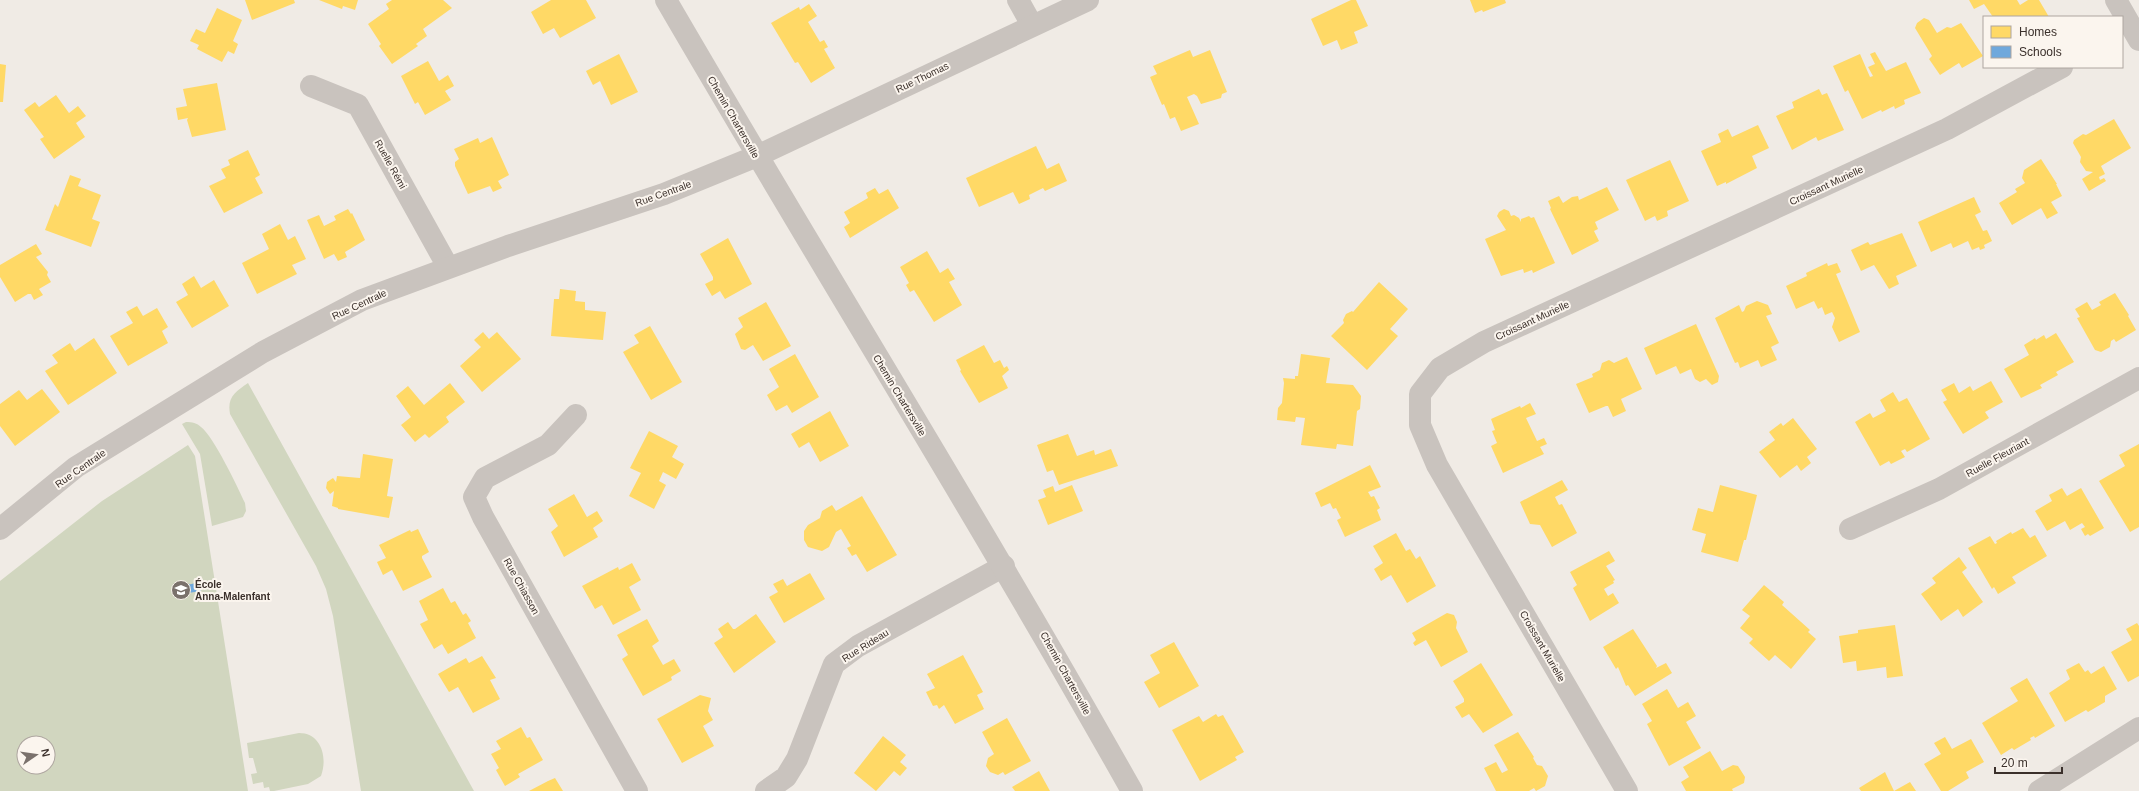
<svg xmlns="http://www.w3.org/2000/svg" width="2139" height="791" font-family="Arial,sans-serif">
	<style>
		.green { fill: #d1d6bf; fill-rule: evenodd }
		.homes { fill: #ffd966 }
		.schools { fill: #6fa8dc }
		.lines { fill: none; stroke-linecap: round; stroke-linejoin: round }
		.minor { stroke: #c9c3be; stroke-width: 22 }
		.tertiary { stroke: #c9c3be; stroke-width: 22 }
		.labels { text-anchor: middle; stroke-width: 4; stroke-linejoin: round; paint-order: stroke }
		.street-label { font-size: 10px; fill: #3b302b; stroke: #fbf5ee }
		.poi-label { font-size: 10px; font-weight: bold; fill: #3b302b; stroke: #fbf5ee; text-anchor: start }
	</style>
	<rect width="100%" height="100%" fill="#f0ebe5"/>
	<!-- green -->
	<path class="green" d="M248,383L474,791H361L333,616L326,589L316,566L230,414C227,397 235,392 248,383Z
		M186,422C192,422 197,423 201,427C214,437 237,486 245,503L246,511L243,517L212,526L200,454L182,424Z
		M188,445L195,456L248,791H0V581L102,501ZM24,743H48V767H24Z
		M299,733C321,733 328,757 321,776L308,784L274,791H270L269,787L264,788L263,782L253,784L251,774L257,773L253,758H249L247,743Z"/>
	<!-- homes -->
	<path class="homes" d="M245,0H294L295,3L252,20Z
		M319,0H358L355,10L343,6L342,9Z
		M392,0H443L452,8L423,29L427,36L416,44L418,46L392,64L379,46L381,44L368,24L389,9L386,4Z
		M551,0H586L596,18L560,38L554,28L543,34L531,12Z
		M1351,0H1356L1368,26L1354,32L1358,43L1341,50L1337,40L1323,46L1311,19Z
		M1470,0H1505L1506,3L1483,12L1482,10L1475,13Z
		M1969,0H2017L2020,5L2028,0H2039L2049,17H1993L1984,4L1974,9Z
		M809,4L817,16L808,22L820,42L824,40L828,47L824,49L835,68L811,83L798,62L795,63L771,23L799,7L800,10Z
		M217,8L242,20L233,41L238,44L234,54L228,51L222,62L197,49L199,45L190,41L196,29L205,33Z
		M1924,18L1929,20L1937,33L1947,27L1951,28L1961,23L1983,56L1962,68L1959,63L1940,75L1929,59L1932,56L1915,28L1917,23Z
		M1190,50L1193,57L1210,50L1227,92L1222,94L1221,98L1201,104L1197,96L1194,94L1187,97L1199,124L1181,131L1175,117L1170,119L1164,104L1162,105L1150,77L1157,74L1153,66Z
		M1875,52L1886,71L1906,62L1921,93L1904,100L1905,104L1895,109L1894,106L1882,112L1881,110L1862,119L1848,90L1845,92L1833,66L1860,54L1870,77L1873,76L1868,67L1875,64L1870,54Z
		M619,54L638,92L611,105L600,81L593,85L586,71Z
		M428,61L439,81L448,75L454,86L445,91L451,100L425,115L418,102L415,104L401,76Z
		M0,64L6,65L3,102H0Z
		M217,83L226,130L192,137L187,120L188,118L178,120L176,108L187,106L183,89Z
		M1819,89L1822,95L1827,93L1844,130L1818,141L1816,137L1792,150L1776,116L1794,108L1792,102Z
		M56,95L69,113L78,106L86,116L76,123L85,137L54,159L40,139L44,137L24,110L35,102L39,107Z
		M2114,119L2131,148L2101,166L2105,174L2099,177L2100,180L2104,178L2106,181L2089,191L2082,179L2093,172L2086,171L2080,162L2081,157L2073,143L2074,140L2083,134L2086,135Z
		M1758,125L1769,148L1752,156L1757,168L1726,184V182L1717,186L1701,151L1721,142L1718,134L1728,129L1732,137Z
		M492,137L509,175L498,181L502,188L493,192L490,186L468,194L455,166V162L459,159L454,149L478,138L480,143Z
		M1036,146L1047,169L1059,163L1067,181L1045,191L1043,188L1029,195L1030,199L1019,204L1013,192L979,207L966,178Z
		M248,150L260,175L255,178L263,193L224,213L209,186L226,178L221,169L230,165L228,160Z
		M2041,159L2057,184H2056L2062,196L2051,202L2058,213L2047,219L2041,208L2012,225L1999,203L2017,192L2015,189L2025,183L2022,178L2024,170Z
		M1670,160L1689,201L1667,211L1668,216L1657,221L1655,216L1645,221L1626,180Z
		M70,175L81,179L78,186L101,195L92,219L100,222L91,247L45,230L55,204L58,207Z
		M1607,187L1619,210L1595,222L1598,229L1594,231L1599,241L1572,255L1550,209L1551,208L1548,201L1559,196L1563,203L1572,197L1578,196L1579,200Z
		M875,188L879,194L888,189L899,208L850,238L844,227L850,223L844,212L868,198L866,193Z
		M1974,197L1981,212L1975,215L1983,231L1987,230L1992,241L1984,245L1985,248L1980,250L1979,247L1972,250L1968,241L1953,248L1951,243L1931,252L1918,222Z
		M348,209L351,214L352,213L365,240L345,252L347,257L338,261L334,254L324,259L307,220L319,215L324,226L336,220L334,216Z
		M1504,209L1509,211L1511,216L1514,215L1519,218L1521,222V219L1529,216L1531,218L1534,217L1555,263L1533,273L1532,270L1524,273L1523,269L1501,276L1485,239L1506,230L1497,216L1499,212Z
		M280,224L288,240L295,236L306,259L292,265L297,274L257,294L242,263L269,249L262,234Z
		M1902,233L1917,266L1896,276L1899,284L1889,289L1874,265L1861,271L1851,250L1868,242L1870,245Z
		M728,238L752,284L725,299L720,291L712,296L705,284L713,280V277L700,254Z
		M36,244L42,254L36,257L48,272L47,275L51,282L39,289L43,295L34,300L31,294H28L15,302L0,277V265Z
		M927,251L940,273L948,268L955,279L949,282L962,305L934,322L914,290L910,292L906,285L909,283L900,267Z
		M1827,263L1828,266L1837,263L1841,272L1836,274L1860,332L1839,342L1832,327L1835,318L1832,312L1825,315L1822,307L1818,309L1814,301L1796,309L1786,286L1807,276L1806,273Z
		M194,276L201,288L214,280L229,306L192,328L176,302L188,295L182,284Z
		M1379,282L1408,309L1390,329L1398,336L1367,370L1331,336L1344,323L1343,320L1346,314L1352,311L1353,312Z
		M560,289L576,291L575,301L585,302V310L606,312L603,340L551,336L554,299H559Z
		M2115,293L2129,315L2128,316L2136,330L2116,342L2114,339L2111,341L2110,347L2101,352L2095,350L2077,318L2080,317L2075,309L2087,302L2092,310L2101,305L2099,302Z
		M1757,301L1768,305L1772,314L1766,316L1779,343L1771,347L1777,360L1761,367L1758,360L1740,368L1738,362L1735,363L1715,318L1739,305L1742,312L1744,311L1746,306Z
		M766,302L791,346L763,361L753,345L745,350L741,349L735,334L743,327L738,318Z
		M137,306L143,316L157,308L168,327L162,331L168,343L128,366L110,336L133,323L126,312Z
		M1696,324L1719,376L1718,382L1712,385L1706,379L1700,382L1695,379L1691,369L1680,374L1676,366L1656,375L1644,348Z
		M650,326L682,382L651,400L623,352L639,343L634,335Z
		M483,332L489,339L497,332L521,359L482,392L460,366L481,347L474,340Z
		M2056,333L2074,362L2056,372L2058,375L2040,385L2042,388L2021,398L2004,369L2029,355L2024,345L2035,338L2036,340L2044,335L2046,339Z
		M94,338L117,373L68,405L45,371L58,363L52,355L70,343L75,351Z
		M984,345L994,363L1000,360L1004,368L1007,366L1009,370L1002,376L1008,388L979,403L960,371L961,370L956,360Z
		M795,354L819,397L792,413L787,405L776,411L767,395L779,387L769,369Z
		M1301,354L1330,358L1326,383L1353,385L1361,396L1360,409L1357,411L1353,446L1337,444L1336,449L1301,445L1305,418L1296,417L1295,422L1277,420L1278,408L1282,403L1284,383L1283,378L1295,379V376H1298Z
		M1627,357L1642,389L1621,399L1626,411L1613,417L1608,406H1606L1589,413L1576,384L1593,377L1592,374L1600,370L1602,363L1609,360L1614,363Z
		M1991,381L2003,402L1985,412L1989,418L1963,434L1943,402L1947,400L1941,390L1954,383L1959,393L1970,386L1973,391Z
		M450,383L465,402L446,417L449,422L429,438L425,434L415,442L401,425L411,417L396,396L408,386L424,405Z
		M42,389L60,412L15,446L0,426V404L19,390L27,400Z
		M1893,392L1899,402L1907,398L1930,439L1907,452L1905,449L1901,451L1905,457L1891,464L1889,461L1880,466L1855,422L1870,413L1873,418L1886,411L1880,400Z
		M1530,403L1536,414L1526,418L1537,441L1544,438L1547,444L1540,447L1544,454L1503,473L1491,446L1497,443L1492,431L1495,430L1491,419L1520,406L1521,408Z
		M830,411L849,446L820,462L809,442L799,448L791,434Z
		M1793,418L1817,449L1807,457L1811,463L1801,471L1797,465L1780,478L1759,452L1775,440L1769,432L1781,423L1783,426Z
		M649,431L678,446L672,457L684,464L676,479L663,472L659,481L666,485L654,509L629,496L641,473L630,468Z
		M1068,434L1077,456L1094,450L1095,455L1111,449L1118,466L1059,485L1053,470L1047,472L1037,445Z
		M2139,444V527L2130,532L2099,481L2125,466L2119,455Z
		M363,454L393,459L387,496L393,497L389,518L338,509V508L332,506L334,491L330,494L326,488L327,482L333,478L336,482L337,476L360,478Z
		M1370,465L1381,487L1368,492L1371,497L1374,496L1380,508L1377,510L1381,520L1345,537L1337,520L1341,518L1336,508L1333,509L1330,503L1321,507L1315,493Z
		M1562,480L1568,490L1555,497L1559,505L1562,504L1577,533L1552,547L1540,525L1530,524L1520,502Z
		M1072,485L1083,511L1048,525L1038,500L1046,497L1043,490L1053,486L1055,492Z
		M1720,485L1757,495L1746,540H1744L1738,562L1701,552L1706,534L1692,530L1698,508L1713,512Z
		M2062,488L2067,496L2081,488L2104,528L2090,536L2088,534L2085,536L2081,529L2085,527L2082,523L2070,530L2065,521L2047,531L2035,511L2052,501L2049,495Z
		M574,494L587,517L597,511L603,521L593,528L598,537L564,557L551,532L558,526L548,509Z
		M862,496L897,555L867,572L856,554L852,556L847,548L851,546L841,529L836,532L829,547L822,551L808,547L804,540V531L808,525L820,518L822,511L832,505L836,511Z
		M2023,528L2030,538L2035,535L2047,556L2012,577L2016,583L1998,594L1994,587L1992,589L1968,548L1990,536L1995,544L1997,543L1996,541L2011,532L2012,534Z
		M418,529L429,552L422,556V558L432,577L403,591L392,570L383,575L377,562L386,558L379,545L410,530L411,532Z
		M1396,533L1406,551L1410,549L1416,559L1420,556L1436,586L1407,603L1391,575L1381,581L1374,569L1383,563L1373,546Z
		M1609,551L1615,561L1606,566L1615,580L1613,581L1614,583L1604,589L1608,596L1613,593L1619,603L1590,621L1573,588L1577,585L1570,572Z
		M1959,557L1967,568L1962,572L1983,602L1963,617L1958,609L1941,621L1921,594L1936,583L1932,578Z
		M632,563L641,580L629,587L641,610L613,625L602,605L595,609L582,586L618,567L619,570Z
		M810,573L825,599L784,623L769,597L778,592L773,584L783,579L787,586Z
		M1764,585L1784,602L1782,605L1810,630L1808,632L1816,639L1791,669L1775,655L1769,661L1749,643L1753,639L1740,628L1750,616L1742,610Z
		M443,588L451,603L455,601L463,615L466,613L471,621L468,623L476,638L448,654L442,644L434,649L420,624L428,620L419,601Z
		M1447,613L1454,615L1457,622L1456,628L1468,652L1441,667L1426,640L1415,646L1413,643L1416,640L1412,633Z
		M756,614L776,642L734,673L714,643L723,637L718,629L728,622L733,629H735Z
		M647,619L659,641L652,646L663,665L674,659L681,671L671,677L672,680L643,696L622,659L628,655L617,635Z
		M2137,623L2139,626V676L2128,682L2111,652L2132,640L2126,629Z
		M1895,625L1903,676L1887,678L1886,667L1857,671L1856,661L1843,663L1839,636L1858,633V630Z
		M1633,629L1657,666L1656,668L1666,663L1672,673L1635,696L1628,685L1626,686L1618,667L1616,669L1603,647Z
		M1174,642L1199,686L1159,708L1144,682L1160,673L1150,655Z
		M963,655L983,692L977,695L984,709L955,724L944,705L939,709L937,705L933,706L926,692L935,688L927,674Z
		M482,656L496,678L490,680L500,699L473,713L458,687L449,692L438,674L466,658L469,663Z
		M1481,663L1513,715L1483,733L1469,714L1462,718L1455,707L1464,702V699L1453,681Z
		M2079,663L2085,672L2088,670L2091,674L2104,666L2117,689L2105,696V702L2088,712L2086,710L2065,722L2049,693L2070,679L2066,670Z
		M2027,678L2055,726L2035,738L2034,736L2030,738L2031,740L2014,750L2012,748L2001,755L1982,723L2018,701L2010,688Z
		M1667,689L1678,708L1688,702L1696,716L1686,722L1701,748L1669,766L1647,724L1652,721L1642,704Z
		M700,695L711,698L708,711L713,720L703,726L714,746L682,763L657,719Z
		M1216,714L1218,717L1223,715L1244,752L1235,757L1237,760L1200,781L1172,730L1199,716L1203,722Z
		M1007,718L1031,761L1005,775L1003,772L998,775L990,772L986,766L988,758L994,754L982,732Z
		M521,727L527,738L530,737L543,760L518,774L520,777L505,786L496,770L499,768L491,754L501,749L496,741Z
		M1518,732L1534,757L1533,758L1537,765L1542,766L1548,776L1545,786L1536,791L1534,788L1529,791H1496L1484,768L1496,762L1502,773L1508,770L1494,745Z
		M883,736L906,755L900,762L907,768L900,776L894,771L876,791L854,773Z
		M1945,737L1952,749L1971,739L1984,762L1966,772L1969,778L1948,791H1941L1924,764L1941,754L1934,743Z
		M1710,751L1722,771L1733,765L1738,766L1745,777L1744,783L1732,789L1733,791H1686L1681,782L1689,777L1683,767Z
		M1039,771L1050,791H1015L1012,787Z
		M1885,772L1894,791H1861L1859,788Z
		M555,778L563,791H529L548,781Z
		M1910,782L1916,791H1894Z"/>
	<!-- schools -->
	<path class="schools" d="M200,582L201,591L188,593L187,585Z"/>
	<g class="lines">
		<!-- minor -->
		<path class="minor" d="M1018,0L1032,25
			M2116,0L2139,40
			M311,86L358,105L448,267
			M576,415L548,445L485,478L474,497L483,517L637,791
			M1850,529L1939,489L2139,378
			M766,791L786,777L797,759L834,664L858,646L1004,566
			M1627,791L1437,465L1420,425V394L1440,368L1484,342L1947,129L2062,67
			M2039,791L2139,728"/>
		<!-- tertiary -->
		<path class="tertiary" d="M666,0C820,265 982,524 1132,791
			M0,529L76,467L263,352L362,300L508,246L664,194L757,156L1088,0"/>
	</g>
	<!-- icons -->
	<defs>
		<g id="school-disc" transform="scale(1)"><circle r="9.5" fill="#7a716c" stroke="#fbf5ee"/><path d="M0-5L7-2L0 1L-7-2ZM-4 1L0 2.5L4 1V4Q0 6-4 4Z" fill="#fff"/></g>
	</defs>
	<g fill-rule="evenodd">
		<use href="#school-disc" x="181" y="590"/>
	</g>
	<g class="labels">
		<!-- street labels -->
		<g class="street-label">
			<text transform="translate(922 77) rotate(-26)" y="4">Rue Thomas</text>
			<text transform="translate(734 117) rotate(60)" y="4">Chemin Chartersville</text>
			<text transform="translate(391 164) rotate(61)" y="4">Ruelle Rémi</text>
			<text transform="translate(1826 185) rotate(-25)" y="4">Croissant Murielle</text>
			<text transform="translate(663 193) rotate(-20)" y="4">Rue Centrale</text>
			<text transform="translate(359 304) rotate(-25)" y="4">Rue Centrale</text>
			<text transform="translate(1532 320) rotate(-25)" y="4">Croissant Murielle</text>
			<text transform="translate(900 395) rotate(59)" y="4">Chemin Chartersville</text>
			<text transform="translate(1997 457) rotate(-29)" y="4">Ruelle Fleuriant</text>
			<text transform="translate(80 468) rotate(-35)" y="4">Rue Centrale</text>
			<text transform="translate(522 586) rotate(61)" y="4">Rue Chiasson</text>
			<text transform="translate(865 645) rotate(-32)" y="4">Rue Rideau</text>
			<text transform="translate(1543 646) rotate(60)" y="4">Croissant Murielle</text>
			<text transform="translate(1066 673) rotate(61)" y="4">Chemin Chartersville</text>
		</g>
		<!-- poi labels -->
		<g class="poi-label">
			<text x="195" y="588">École<tspan x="195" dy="12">Anna-Malenfant</tspan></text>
		</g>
	</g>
	<!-- legend -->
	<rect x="1983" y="16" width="140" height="52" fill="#fbf5ee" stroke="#aea6a0"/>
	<rect x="1991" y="26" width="20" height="12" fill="#ffd966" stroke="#aea6a0"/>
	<text x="2019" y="36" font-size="12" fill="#3b302b">Homes</text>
	<rect x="1991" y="46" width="20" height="12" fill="#6fa8dc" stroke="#aea6a0"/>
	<text x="2019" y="56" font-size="12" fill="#3b302b">Schools</text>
	<!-- north arrow -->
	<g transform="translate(36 755) rotate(77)"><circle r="19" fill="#fbf5ee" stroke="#aea6a0"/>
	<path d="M0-3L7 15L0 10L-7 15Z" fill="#7a716c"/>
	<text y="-6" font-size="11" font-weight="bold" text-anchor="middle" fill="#3b302b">N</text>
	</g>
	<!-- scale -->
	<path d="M1995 767v6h67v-6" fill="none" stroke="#3b302b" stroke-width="2"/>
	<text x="2001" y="767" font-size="12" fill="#3b302b" stroke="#fbf5ee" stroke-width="3" paint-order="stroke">20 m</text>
</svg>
